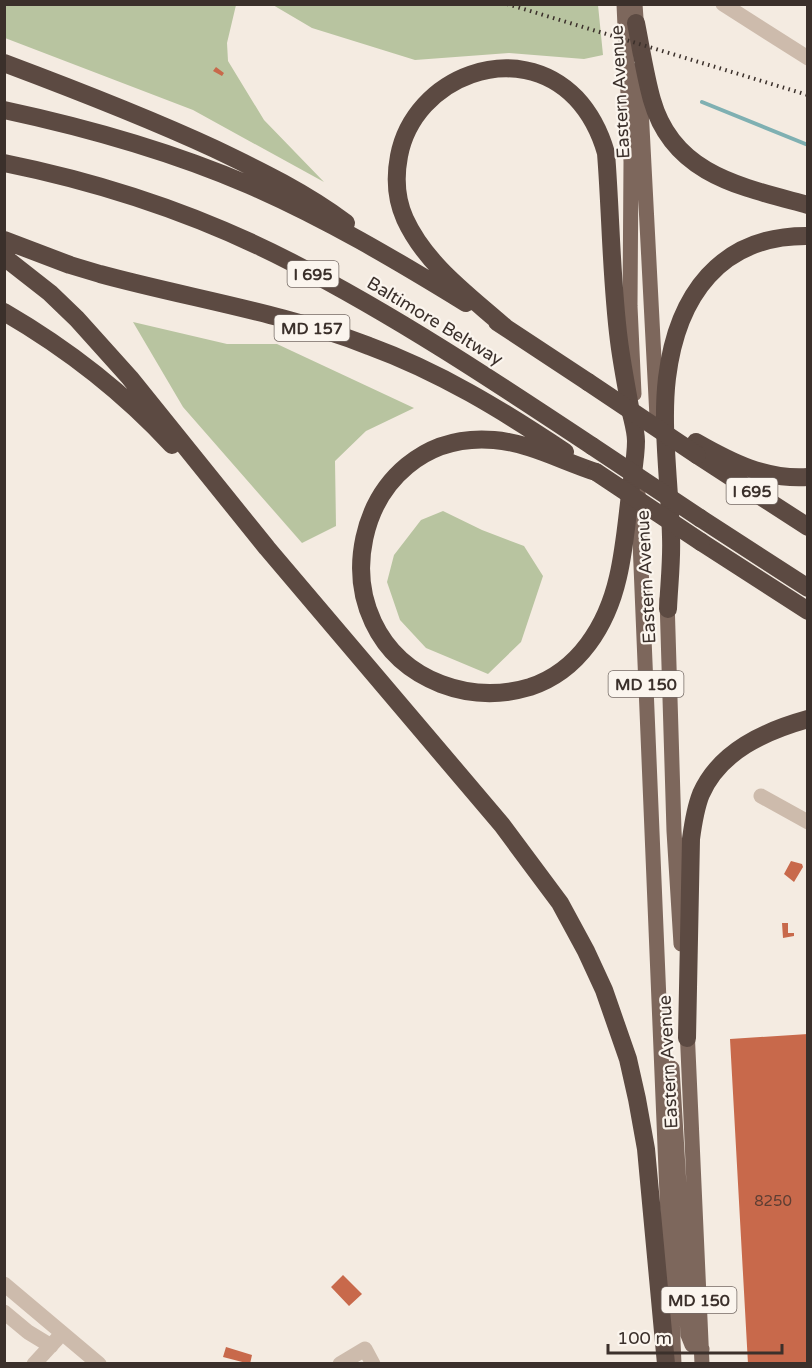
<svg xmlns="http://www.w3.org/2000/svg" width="812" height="1368" font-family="'Varela Round',sans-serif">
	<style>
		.green { fill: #b8c4a0 }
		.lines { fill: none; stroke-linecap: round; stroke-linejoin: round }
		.stream { stroke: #7fb0b2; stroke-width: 4 }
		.building { fill: #c8694b }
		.minor { stroke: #cdbbac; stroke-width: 15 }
		.major { stroke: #7d675c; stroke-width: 15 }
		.highway { stroke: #5c4a42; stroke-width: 18 }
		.rail { stroke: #3b302b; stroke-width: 4; stroke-dasharray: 1.5 4.5; stroke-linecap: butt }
		.highway-bridge { stroke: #5c4a42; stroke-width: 18 }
		.labels { text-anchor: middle; stroke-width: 4.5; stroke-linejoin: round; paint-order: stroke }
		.number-label { font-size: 15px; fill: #5e3e33 }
		.shield { fill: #fbf5ee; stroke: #756b66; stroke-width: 1.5 }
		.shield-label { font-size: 16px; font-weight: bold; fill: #3b302b }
		.street-label { font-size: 18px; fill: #3b302b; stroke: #fbf5ee }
	</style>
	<rect width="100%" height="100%" fill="#f4ebe1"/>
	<!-- green -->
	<path class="green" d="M5,5H236L227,43L228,61L264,120L324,182L193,110L5,38Z
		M273,5H598L603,55L584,59L509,53L415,60L312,28Z
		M133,322L227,344H277L414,408L366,431L335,461L336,526L302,543L183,407Z
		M443,511L482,530L524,546L543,576L521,642L488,674L426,648L400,620L387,582L394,555L421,520Z"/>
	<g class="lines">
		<!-- stream -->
		<path class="stream" d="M702,102L808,145"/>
	</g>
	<!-- building -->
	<path class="building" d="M216,67L224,73L222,76L213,71Z
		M791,861L802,864L803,867L794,882L784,874Z
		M782,923H788V933H794V936L783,938Z
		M808,1034V1364H748L730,1039Z
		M343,1275L362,1294L349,1306L331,1287Z
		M226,1347L252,1355L250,1364L223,1357Z"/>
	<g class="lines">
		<!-- minor -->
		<path class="minor" d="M723,4L808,58
			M761,796L808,822
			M4,1284L99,1364
			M4,1312L28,1332L51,1346
			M34,1364L57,1339
			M340,1364L365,1349L373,1364"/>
		<!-- major -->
		<path class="major" d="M624,4L631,162L630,306L634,394
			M635,4L637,33
			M639,69L657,417
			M638,493L674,1364
			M667,599L674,831L681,944
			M687,1028L702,1364
			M672,1068L688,1335L692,1345L702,1349"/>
		<!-- highway -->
		<path class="highway" d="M636,23C641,48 645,75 652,100C673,175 742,187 808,205
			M4,63C76,90 146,117 215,149C261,171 306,193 346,223
			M4,110C88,128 170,151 249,185C325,218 396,260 466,303
			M4,163C103,183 202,216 291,262C396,316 494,381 592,446
			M4,240L70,265L100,274C188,298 285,313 369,346C440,372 502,410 565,452
			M4,257L50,293L77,319L130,378L267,548L502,825L560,903L586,951L604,990L628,1059L637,1099L646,1149L666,1364
			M4,312C66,348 124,393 172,445
			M497,322L588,382
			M506,328C470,296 426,265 405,219C396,199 395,177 399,156C414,77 517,37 576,98C592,115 600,132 606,153C611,216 611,279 619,341C622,365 627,389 631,413C633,422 636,432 636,441C636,456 633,472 631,487C627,517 625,547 618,577C607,625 579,671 530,687C500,696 470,695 441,684C308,632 352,428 494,440C530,443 562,461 596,472
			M696,442C731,462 766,480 808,477
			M697,455L808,527
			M700,518L808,588
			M701,542L808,611
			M668,609C669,585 672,561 671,537C670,486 661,428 667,378C677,296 720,235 808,236
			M687,1038L691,839C693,824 695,809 701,794C720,751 765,731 808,719"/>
		<!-- rail -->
		<path class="rail" d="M507,4L808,95"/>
		<!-- highway-bridge -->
		<path class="highway-bridge" d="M588,382L697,455
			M592,446L700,518
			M596,472L701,542"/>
	</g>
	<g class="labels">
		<!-- number labels -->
		<g class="number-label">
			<text x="773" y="1206">8250</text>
		</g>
		<!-- shield labels -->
		<g class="shield">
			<rect x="287.5" y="261" width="51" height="26" rx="4.5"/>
			<rect x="274.5" y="315" width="75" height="26" rx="4.5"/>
			<rect x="726.5" y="478" width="51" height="26" rx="4.5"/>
			<rect x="608.5" y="671" width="75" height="26" rx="4.5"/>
			<rect x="661.5" y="1287" width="75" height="26" rx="4.5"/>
		</g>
		<g class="shield-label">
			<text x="313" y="280">I 695</text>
			<text x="312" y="334">MD 157</text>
			<text x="752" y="497">I 695</text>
			<text x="646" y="690">MD 150</text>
			<text x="699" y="1306">MD 150</text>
		</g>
		<!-- street labels -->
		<g class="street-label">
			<text transform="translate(620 92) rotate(-93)" y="6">Eastern Avenue</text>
			<text transform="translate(435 321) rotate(31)" y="6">Baltimore Beltway</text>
			<text transform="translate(646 577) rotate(-93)" y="6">Eastern Avenue</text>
			<text transform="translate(668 1062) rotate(-93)" y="6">Eastern Avenue</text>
		</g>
	</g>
	<!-- border -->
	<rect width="812" height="1368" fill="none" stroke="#3b302b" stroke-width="12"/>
	<!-- scale -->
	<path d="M608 1344v9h174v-9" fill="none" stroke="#3b302b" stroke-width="3"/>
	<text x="617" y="1344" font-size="18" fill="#3b302b" stroke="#fbf5ee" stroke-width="4.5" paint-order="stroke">100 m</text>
</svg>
